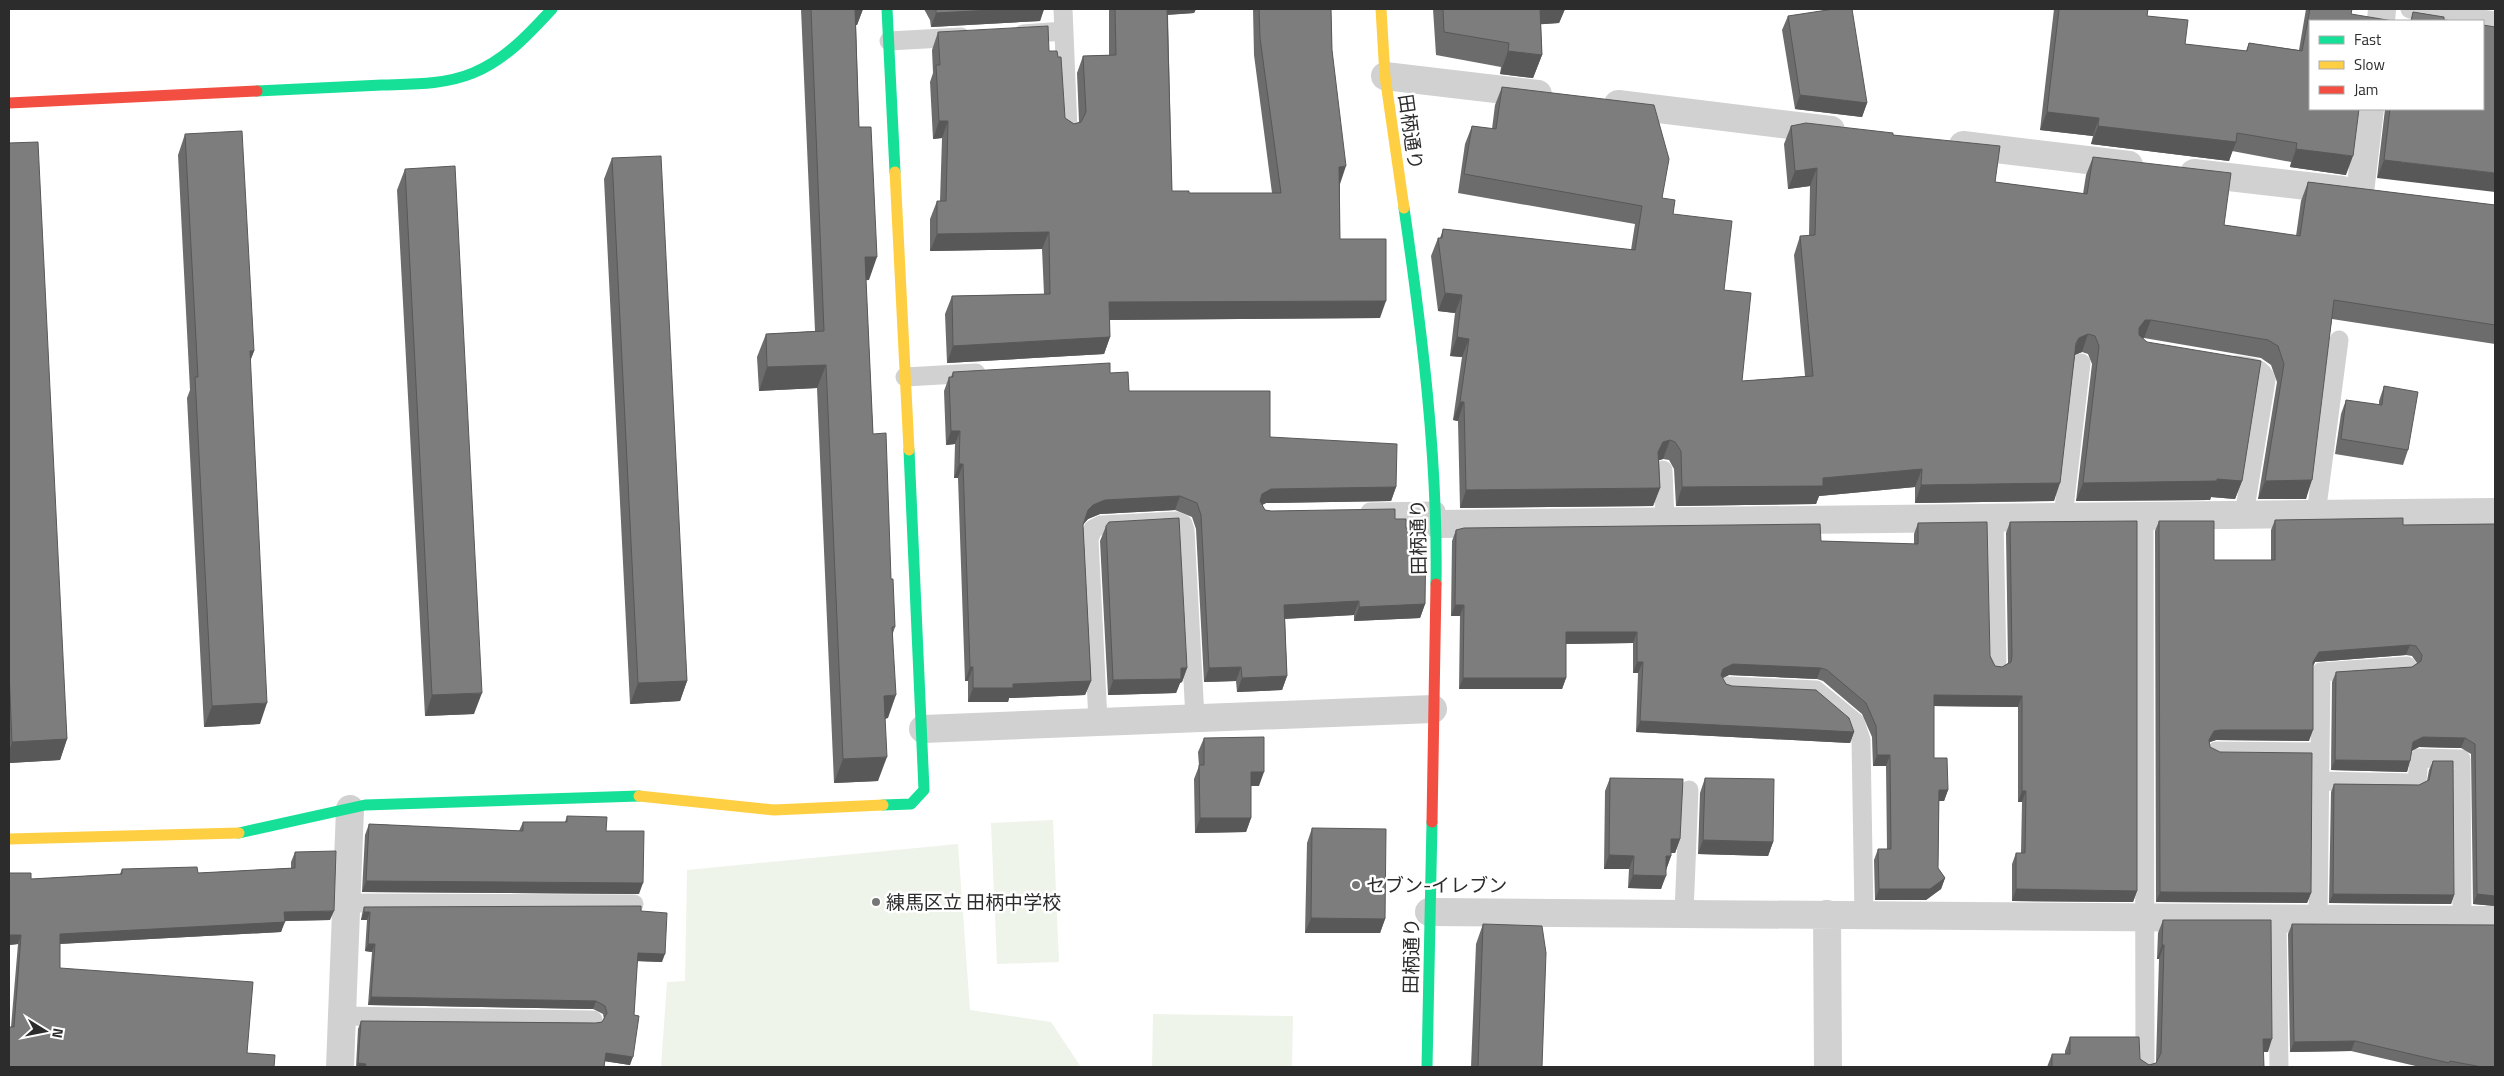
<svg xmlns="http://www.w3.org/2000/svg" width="2504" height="1076" font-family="'Titillium Web','Noto Sans JP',sans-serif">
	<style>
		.green { fill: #eef4ea }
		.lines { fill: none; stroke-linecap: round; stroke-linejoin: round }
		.lane { stroke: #d1d1d1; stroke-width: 19 }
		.street { stroke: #d1d1d1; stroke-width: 28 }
		.fast { stroke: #16e098; stroke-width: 11 }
		.slow { stroke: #ffcf43; stroke-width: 11 }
		.jam { stroke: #f24e42; stroke-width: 11 }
		.wall { fill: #6c6c6c }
		.shaded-wall { fill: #585858 }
		.building { fill: #7d7d7d; stroke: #585858 }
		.poi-dot { fill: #767676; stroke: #fff; stroke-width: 2 }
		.labels { text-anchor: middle; stroke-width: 5; stroke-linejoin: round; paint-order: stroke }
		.street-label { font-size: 19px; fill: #2c2c2c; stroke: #fff }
		.poi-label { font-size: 19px; fill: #2c2c2c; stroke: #fff; text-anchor: start }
	</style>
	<rect width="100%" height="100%" fill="#fff"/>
	<!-- green -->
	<path class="green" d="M1053,820L1059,962L997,964L991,823Z
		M958,844L970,1010L1051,1022L1081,1067H661L667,982L685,981L687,870Z
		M1153,1014L1293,1016L1292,1067H1152Z"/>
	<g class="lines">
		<!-- lane -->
		<path class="lane" d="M1063,9L1068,130
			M2410,9L2495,21
			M1023,34L1064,31
			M889,41L961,37
			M2236,365C2249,367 2262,366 2266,380L2244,515
			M905,377L976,373
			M1663,470L1665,521
			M1370,512L1436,511
			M2316,514L2339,340
			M2144,516L2145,1067
			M2063,517L2081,363
			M1994,518L1997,667
			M1728,686L1816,690L1855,722L1861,740L1864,915
			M1098,721L1089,539L1093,529L1101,525L1176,521L1183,524L1185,530L1195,718
			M2216,751L2320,752
			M2319,781L2413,783L2417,782L2419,758L2461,759L2462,919
			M346,903L634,904
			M1684,913L1689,790
			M2277,918L2279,1067
			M2318,918L2321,672L2407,666
			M342,1016L593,1020"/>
		<!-- street -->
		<path class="street" d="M2381,21L2382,9
			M1385,76L1538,94
			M1618,104L1831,130
			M1963,145L2129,165
			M2194,173L2342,190
			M2360,192L2370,109
			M1437,524L2495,512
			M923,729L1433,709
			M1429,912L2495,920
			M1827,914L1828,1067
			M340,1067L350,809"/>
		<!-- fast -->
		<path class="fast" d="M887,9L895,172
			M257,91C298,89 340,87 382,85C412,84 444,85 473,73C505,60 529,34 552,9
			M1404,208C1422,332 1438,458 1436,584
			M883,805L911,804L924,790L909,450
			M239,833L365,805L639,796
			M1427,1067L1432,822"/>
		<!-- slow -->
		<path class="slow" d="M1381,9L1385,76L1404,208
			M895,172L909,450
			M639,796L774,810L883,805
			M9,839L239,833"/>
		<!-- jam -->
		<path class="jam" d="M9,103L257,91
			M1432,822L1436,584"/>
	</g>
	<!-- wall -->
	<path class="wall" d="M801,9H863L857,25H856L859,127L869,280H866L873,434L891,579L895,627L893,633L888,718L885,719L878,781L834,783L817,388L759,391L757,357L766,334L815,331Z
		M924,9H1044L1040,21L931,27L930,20Z
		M1109,9H1196L1194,13L1168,15L1172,191L1189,193H1272L1254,55L1253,9H1331L1332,50L1340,184V239L1380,318L1110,320V337L1104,354L947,363L945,314L952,296L1044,294L1042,249L930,251V219L937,201H940L942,138L933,139L930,82L933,73L932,50L938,32L1049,51L1065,118L1074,124L1079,122L1077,73L1083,56L1109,55Z
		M1433,9H1565L1559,23L1541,24L1542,55L1533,78L1500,74L1501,67L1436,55Z
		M2054,9H2148L2147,16L2185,44L2246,51L2249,43L2299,50L2306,9H2352L2351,14L2310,21L2346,175L2290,167L2291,162L2232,151L2229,161L2091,144L2093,136L2040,130Z
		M1788,16L1867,103L1862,117L1795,109L1782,30Z
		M1502,87L1662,198L1724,290L1742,381L1805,376L1794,255L1800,236H1809L1810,186L1788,189L1784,144L1791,126L1893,135L1995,182L2083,194L2086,175L2093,157L2224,225L2296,236L2301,201L2308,182L2495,205V344L2332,319L2306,499H2258L2277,382L2271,365L2261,358L2144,338H2143L2242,481L2235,499L2211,497L2210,500L2076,501L2092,364L2088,354L2082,352L2075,355L2054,501L1915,503V487L1819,496L1816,504L1676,506L1674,469L1669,460L1663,459L1659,460L1660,488L1653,506L1460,508L1458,421L1453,420L1462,357L1450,356L1455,313L1438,311L1431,256L1438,238H1440L1443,229L1631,250L1635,224L1458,193L1465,144L1472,126L1492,129L1495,105Z
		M2385,109H2483L2377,178Z
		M185,134L254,351L250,361L260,724L204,727L187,398L190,390L178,155Z
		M9,143L67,739L60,760L9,763Z
		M612,158L687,681L680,701L630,704L604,179Z
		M405,169L474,714L425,716L397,190Z
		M953,372L1110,373L1129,391L1270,437L1396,487L1391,501L1266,503L1262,505L1265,510L1271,511L1395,519L1406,528L1425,604L1420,618L1354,621V615L1285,619L1287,676L1282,690L1237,692L1236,681L1204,682L1196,529L1192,517L1175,510L1100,514L1088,519L1083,525L1091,681L1085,695L1009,698L1008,702H968V681H965L958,478H954L955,444L946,445L944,391L949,377H951Z
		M2384,386L2408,450L2403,465L2335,454L2341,414L2346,400L2379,405V401Z
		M2275,520L2403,525L2495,524V906L2473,904L2471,754L2461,748L2419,747L2412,751L2407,772L2331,770L2332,682L2336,672L2412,667L2417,663L2412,656L2406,655L2315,662L2313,666L2309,741L2216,740L2210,742L2209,743L2210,747L2311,893L2307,903L2156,902L2155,531L2159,521L2214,560H2271V530Z
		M2010,522L2137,891L2133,902L2012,901V864L2016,853H2021L2022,802H2018V707L1934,706V758L1948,790L1944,801H1939L1938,868L1945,878L1941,889L1926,900H1875L1874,860L1878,849H1887L1886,766H1873L1872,737L1862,714L1823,681L1817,679L1729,675L1722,678L1726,684L1854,732L1850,743L1636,732L1638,673H1633V643L1566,644V678L1562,689H1459L1460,616H1451L1452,541L1456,530L1914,544V534L1918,523L1990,656L1995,666L2002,667L2008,663L2006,533Z
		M1106,526L1187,668L1182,682L1180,683L1176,693L1108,695L1100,541Z
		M1204,738L1259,786H1251V818L1246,832L1195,833L1194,779L1199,766L1198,752Z
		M2433,761L2454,895L2451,904L2329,903L2331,792L2334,784L2419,785L2427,781L2429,770Z
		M1610,778L1680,839L1675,853H1671V856L1666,870L1661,889L1628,888L1629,869H1604L1605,791Z
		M1705,778L1773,842L1768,856L1698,854L1700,793Z
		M567,816L606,831L639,894L362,892L365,835L369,824L519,831L523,822H565Z
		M1312,828L1385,919L1380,933H1305L1307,843Z
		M295,852L330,920L284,921L281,932L60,944V968L247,1053L274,1067L11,1027L18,944L9,945V873L31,879L120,874L122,869L198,873L291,868V862Z
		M364,907L641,911L662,962L637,961L630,1065L605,1061L604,1067H356L358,1029L361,1021L596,1023L602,1022L604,1019L603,1014L593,1009L368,1005L372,952L365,951L367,920H361L362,914Z
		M2163,920L2268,1052H2263L2264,1067H2047L2052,1054H2065V1051L2070,1037L2140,1059L2149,1065L2156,1063L2159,959H2157L2158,933Z
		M1483,924L1542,1067H1471L1476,944Z
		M2292,924L2495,1067H2420L2351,1051L2290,1052L2288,934Z"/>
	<!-- shaded-wall -->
	<path class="shaded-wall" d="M852,9H863L857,25L846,26Z
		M1009,9H1044L1040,21L931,27L936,13Z
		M1163,9H1196L1194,13L1161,15Z
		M1537,9H1565L1559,23L1531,25Z
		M1508,51L1542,55L1533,78L1500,74Z
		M1800,95L1867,103L1862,117L1795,109Z
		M2047,112L2099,118L2093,136L2040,130Z
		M939,121H948L942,138L933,139Z
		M2098,126L2236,142L2229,161L2091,144Z
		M2296,149L2353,156L2346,175L2290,167Z
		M2384,160L2495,173V192L2377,178Z
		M1346,166L1340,184H1333L1339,167Z
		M1817,168L1810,186L1788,189L1795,171Z
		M1049,232L1042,249L930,251L937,234Z
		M865,257H877L869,280L856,281Z
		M1445,293L1462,295L1455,313L1438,311Z
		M1386,301L1380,318L1103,320L1109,302Z
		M2145,320H2151L2144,338L2139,339V328Z
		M2088,334L2082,352L2072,356L2079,338Z
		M1110,337L1104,354L947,363L953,346Z
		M1457,337L1469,339L1462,357L1450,356Z
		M250,351H254L246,372Z
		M826,365L817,388L759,391L767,367Z
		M1460,402H1464L1458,421L1453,420Z
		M951,431H960L955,444L946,445Z
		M1670,440L1663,459L1657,461L1658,452L1663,442Z
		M959,464H963L958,478H954Z
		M1922,469L1915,487L1819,496L1816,504L1676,506L1682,487L1823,478Z
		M2217,479L2242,481L2235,499L2211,497L2210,500L2076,501L2083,483Z
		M2312,480L2306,499H2258L2265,481Z
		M2060,483L2054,501L1915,503L1921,485Z
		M1396,487L1391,501L1266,503L1256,508L1262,494L1271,489Z
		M1660,488L1653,506L1460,508L1466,490Z
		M1180,496L1175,510L1100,514L1088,519L1083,524L1088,510L1093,505L1105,500Z
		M1359,601L1354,615L1279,619L1284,605Z
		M1425,604L1420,618L1354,621L1359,607Z
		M1455,605H1464L1460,616H1451Z
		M1566,632H1637L1633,643L1562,644Z
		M2410,645L2406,655L2315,662L2310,672L2313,662L2319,652Z
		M1637,662H1643L1638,673H1633Z
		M1733,664L1821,668L1817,679L1729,675L1719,680L1723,669Z
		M970,667H973L968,681H965Z
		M1241,667L1236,681L1204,682L1209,668Z
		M1181,668H1187L1182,682L1180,683L1176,693L1108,695L1113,680Z
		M1287,676L1282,690L1237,692L1242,678Z
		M1463,678H1566L1562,689H1459Z
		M687,681L680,701L630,704L638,683Z
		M1091,681L1085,695L1009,698L1008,702H968L973,688L1013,684Z
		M482,693L474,714L425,716L432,695Z
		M896,695L888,718L876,719L884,696Z
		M1934,695L2022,696L2018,707L1930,706Z
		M267,703L260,724L204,727L212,706Z
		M1640,721L1854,732L1850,743L1636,732Z
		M2220,730H2313L2309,741L2216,740L2210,742L2205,750L2209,740L2214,731Z
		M2423,737L2465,738L2461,748L2419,747L2409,752L2413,742Z
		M67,739L60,760L9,763V752L12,742Z
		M1877,755H1890L1886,766H1873Z
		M887,757L878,781L834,783L843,759Z
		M2335,760L2410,761L2407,772L2331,770Z
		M1251,772H1264L1259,786H1246Z
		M1939,790H1948L1944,801H1935Z
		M2022,791H2026L2022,802H2018Z
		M1200,818H1251L1246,832L1195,833Z
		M1671,839H1680L1675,853H1666Z
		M1703,840L1773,842L1768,856L1698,854Z
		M1609,855L1634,856L1629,869H1604Z
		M1666,856H1671L1666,870H1661Z
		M1633,875L1666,876L1661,889L1628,888Z
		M1945,878L1941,889L1926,900H1875L1879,889Z
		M366,881L643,883L639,894L362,892Z
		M2016,889L2137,891L2133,902L2012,901Z
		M2160,892L2311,893L2307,903L2156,902Z
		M2333,894L2454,895L2451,904L2329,903Z
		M2477,894L2495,896V906L2473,904Z
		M334,911L330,920L281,921L284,912Z
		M364,912H370L367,920H361Z
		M1311,918L1385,919L1380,933H1305Z
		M285,922L281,932L57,944L60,934Z
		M9,935H21L18,944L9,945Z
		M368,944H375L372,952L365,951Z
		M2162,945H2164L2159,959H2157Z
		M638,953L665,954L662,962L635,961Z
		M371,997L596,1001L593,1009L368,1005Z
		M2263,1039H2272L2268,1052H2258Z
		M2355,1041L2351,1051L2290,1052L2294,1042Z
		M606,1053L633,1057L630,1065L603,1061Z
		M358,1063L366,1064L364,1067H357Z"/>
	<!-- building -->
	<path class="building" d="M811,9H855L859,127H871L877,257H865L873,434L886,433L891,579H893L895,627H892L896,695L884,696L887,757L843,759L826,365L767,367L766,334L824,331Z
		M936,9H1009L936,13Z
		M1115,9H1167L1172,191H1189V193H1281L1260,38L1259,9H1331L1332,50L1346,166L1339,167L1340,239H1386V301L1109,302L1110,337L953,346L952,296L1050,294L1049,232L937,234V201H946L948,121H939L936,65H940L938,32L1048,26L1049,51H1057L1058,57H1061L1065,118L1074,124L1081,122L1086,112L1083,56L1116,55Z
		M1443,9H1540L1542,55L1508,51L1509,43L1444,32Z
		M1834,9H1852L1867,103L1800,95L1788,16Z
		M2059,9H2148L2147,16L2188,20L2185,44L2247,51L2249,43L2302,51L2310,9H2352L2351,14L2393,21H2310V109H2359L2353,156L2296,149L2297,143L2237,133L2236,142L2098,126L2099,118L2047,112Z
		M2413,12L2444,17V20L2454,21H2411Z
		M2483,25L2495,27V173L2384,160L2390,109H2483Z
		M1502,87L1654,105L1669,159L1662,198L1675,200L1673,214L1732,221L1724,290L1751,293L1742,381L1813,376L1800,236L1815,235L1817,168L1795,171L1791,126L1806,123L1893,133V135L2000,146L1995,182L2087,194L2093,157L2231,173L2224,225L2300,236L2308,182L2495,205V325L2334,300L2312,480L2265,481L2284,364L2278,346L2268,340L2151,320H2145L2139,328V335L2147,342L2261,361L2242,481L2217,479V481L2083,483L2099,346L2095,336L2088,334L2079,338L2076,343L2060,483L1921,485L1922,469L1823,478V486L1682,487L1681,451L1675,442L1670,440L1663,442L1658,452L1660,488L1466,490L1464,402H1460L1469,339L1457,337L1462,295L1445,293L1438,238H1442L1443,229L1635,250L1642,206L1464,174L1472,126L1496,129Z
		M242,131L254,351H250L267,703L212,706L195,377H198L185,134Z
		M38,142L67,739L12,742L9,670V143Z
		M661,156L687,681L638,683L612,158Z
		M455,166L482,693L432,695L405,169Z
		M1110,363V373L1128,372L1129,391H1270V437L1397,444L1396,487L1271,489L1262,494L1260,501L1265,510L1271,511L1395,509V519H1406V528H1426L1425,604L1359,607V601L1284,605L1287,676L1242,678L1241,667L1209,668L1201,515L1197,503L1180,496L1105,500L1093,505L1088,510L1083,525L1091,681L1013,684V688H973V667H970L963,464H959L960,431H951L949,377H953V372Z
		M2384,386L2418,392L2408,450L2341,439L2346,400L2382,405Z
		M1179,518L1187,668H1181V679L1113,680L1106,526L1109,522Z
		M2403,518V525L2495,524V896L2477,894L2475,744L2465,738L2423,737L2413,742L2410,761L2335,760L2336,672L2412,667L2421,661L2422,655L2416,646L2410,645L2319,652L2313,662V730H2220L2214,731L2209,740L2210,747L2220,752L2312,753L2311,893L2160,892L2159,521H2214V560H2275V520Z
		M2137,521V891L2016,889V853H2025L2026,791H2022V696L1934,695V758H1947L1948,790H1939L1938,868L1945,878L1930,889H1879L1878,849H1891L1890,755H1877L1876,726L1866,703L1827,670L1821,668L1733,664L1723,669L1721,675L1726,684L1732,686L1816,690L1849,718L1854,732L1640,721L1643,662H1637V632H1566V678H1463L1464,605H1455L1456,530L1464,528L1820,524L1821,541L1918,544V523L1987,522L1990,656L1995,666L2002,667L2011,662L2012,656L2010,522Z
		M1264,737V772H1251V818H1200L1199,765H1204V738Z
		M2433,761H2453L2454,895L2333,894L2334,784L2419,785L2429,780Z
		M1610,778L1683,779L1680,839H1671V856H1666V876L1633,875L1634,856L1609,855Z
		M1705,778L1774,779L1773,842L1703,840Z
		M567,816L607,817L606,831H644L643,883L366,881L369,824L523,831V822H567Z
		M1312,828L1386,829L1385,919L1311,918Z
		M336,851L334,911L284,912L285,922L60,934V968L253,982L247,1053L275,1055L274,1067H9V1027H14L21,935H9V873H31V879L122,874V869L197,867L198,873L295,868V852Z
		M641,906V911L667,913L665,954L638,953L634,1015L639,1016L633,1057L606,1053L604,1067H365L366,1064L358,1063L361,1021L596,1023L602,1022L607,1013L605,1006L596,1001L371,997L375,944H368L370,912H364V907Z
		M2163,920H2271L2272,1039H2263L2264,1067H2052V1054H2070V1037H2139L2140,1059L2149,1065L2156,1063L2161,1053L2164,945H2162Z
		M1483,924L1542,926L1546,953L1542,1067H1478Z
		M2292,924L2495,925V1067H2482L2450,1061L2449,1063L2355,1041L2294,1042Z"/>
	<!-- markers -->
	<g class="poi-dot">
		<circle cx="1356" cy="885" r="5"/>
		<circle cx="876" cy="902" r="5"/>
	</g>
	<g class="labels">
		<!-- street labels -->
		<g class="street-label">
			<text transform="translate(1411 132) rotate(82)" y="7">田柄通り</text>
			<text transform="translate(1418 537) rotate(-91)" y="7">田柄通り</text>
			<text transform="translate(1411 956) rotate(-89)" y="7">田柄通り</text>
		</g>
		<!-- poi labels -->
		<g class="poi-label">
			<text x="1366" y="892">セブン-イレブン</text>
			<text x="886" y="909">練馬区立 田柄中学校</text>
		</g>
	</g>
	<!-- border -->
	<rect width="2504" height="1076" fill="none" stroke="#2c2c2c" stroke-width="20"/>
	<!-- legend -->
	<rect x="2309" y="20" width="175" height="90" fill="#ffffff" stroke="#ababab"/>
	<rect x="2319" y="36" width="25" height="8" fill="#16e098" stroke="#ababab"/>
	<text x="2354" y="45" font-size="15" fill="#2c2c2c">Fast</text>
	<rect x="2319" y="61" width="25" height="8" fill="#ffcf43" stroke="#ababab"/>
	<text x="2354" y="70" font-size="15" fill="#2c2c2c">Slow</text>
	<rect x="2319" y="86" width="25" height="8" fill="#f24e42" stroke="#ababab"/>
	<text x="2354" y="95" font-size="15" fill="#2c2c2c">Jam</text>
	<!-- north arrow -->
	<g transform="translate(45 1031) rotate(100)" stroke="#ffffff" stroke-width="4" paint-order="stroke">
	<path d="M0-4L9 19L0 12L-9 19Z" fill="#2c2c2c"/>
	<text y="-8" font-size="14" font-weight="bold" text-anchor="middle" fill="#2c2c2c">N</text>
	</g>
</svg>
